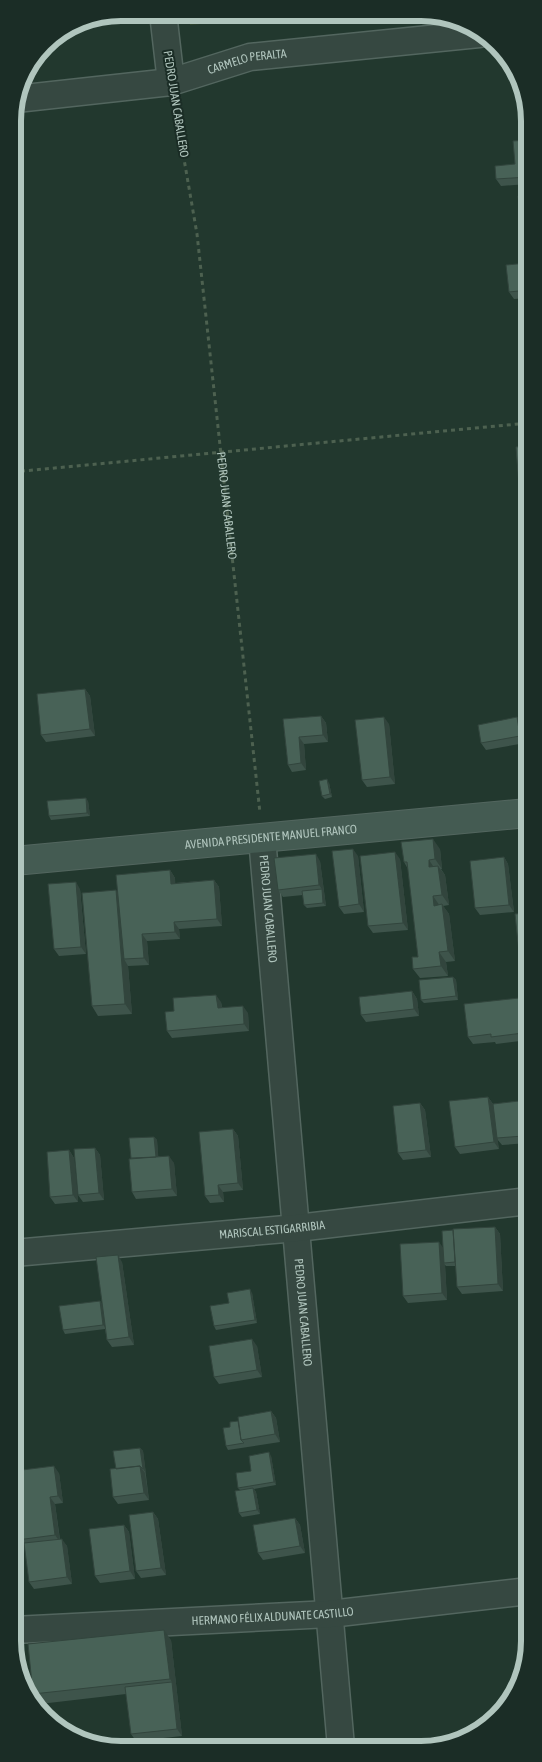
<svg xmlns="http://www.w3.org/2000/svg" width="542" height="1762" font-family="'Asap Condensed',sans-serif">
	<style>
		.green { fill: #32462f }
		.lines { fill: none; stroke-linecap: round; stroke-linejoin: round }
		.street-casing { stroke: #53665f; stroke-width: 29 }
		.secondary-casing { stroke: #53665f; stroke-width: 30 }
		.path { stroke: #4d6150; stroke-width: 3; stroke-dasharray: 4 4; stroke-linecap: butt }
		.street { stroke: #364841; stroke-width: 26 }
		.secondary { stroke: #445b52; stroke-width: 28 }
		.wall { fill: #3e544b }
		.shaded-wall { fill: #32453d }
		.building { fill: #486257; stroke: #32453d }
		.labels { text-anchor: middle; stroke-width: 4; stroke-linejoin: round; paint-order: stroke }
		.street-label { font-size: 12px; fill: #b0c5bd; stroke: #1b2d26 }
		.rim { fill: none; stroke: #b0c5bd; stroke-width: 6 }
	</style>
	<rect width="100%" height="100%" fill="#22382e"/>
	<!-- green -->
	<path class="green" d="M188,13L311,14L190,25Z"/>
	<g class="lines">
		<!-- street casing -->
		<g class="street-casing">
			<g id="street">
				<path d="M163,13L171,82"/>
				<path id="s2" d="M16,99L171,82L250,57L479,34"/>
				<path id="s3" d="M262,838L341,1747"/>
				<path id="s4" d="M14,1253L297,1228L529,1201"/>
				<path id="s5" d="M14,1630L330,1614L529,1591"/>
			</g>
		</g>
		<!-- secondary casing -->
		<g class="secondary-casing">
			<g id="secondary">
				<path id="s6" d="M14,861L528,813"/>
			</g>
		</g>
		<!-- path -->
		<g class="path">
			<path id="s1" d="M175,107L197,234L260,813"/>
			<path d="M13,472L528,423"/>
		</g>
		<!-- street -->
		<use href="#street" class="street"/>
		<!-- secondary -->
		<use href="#secondary" class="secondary"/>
	</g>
	<!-- wall -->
	<path class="wall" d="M528,140V184L501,186L496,179L515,164Z
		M528,194V216L523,217L520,213Z
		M528,263V298L514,299L509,292Z
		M528,446V492H524L519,485Z
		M85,689L90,696L95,736L46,742L41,735Z
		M321,716L326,723L328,742L304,744L306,770L292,772L288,765L283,719Z
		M389,724L395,784L367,787L362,780Z
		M522,724L525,743L486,750L481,743Z
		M329,783L332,797L325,799L322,796Z
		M88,801L90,816L51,820L49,816Z
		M440,849L442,869H441L445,875L449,905L443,906L449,914L455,961L446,962L448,976L420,978L413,969L418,957L408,869L404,862Z
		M358,856L364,912L344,914L339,907Z
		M504,857L508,864L514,912L480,915L475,908Z
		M400,859L408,930L373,933L368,926Z
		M320,861L326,906L307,908L304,905L303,895L283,897L278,890Z
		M170,870L175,878V883L214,880L219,887L222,926L179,929L180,939L147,941L149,965L128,966L132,1014L98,1016L92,1006L118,893Z
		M80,889L86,954L59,956L54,949Z
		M528,913V978L526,979L521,971Z
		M453,977L456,980L458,1000L424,1003L421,1000Z
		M412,991L417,999L419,1016L366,1022L361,1015Z
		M519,998L524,1005L528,1040L496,1044L495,1042L473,1044L468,1037Z
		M221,1002L222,1007L248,1013L249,1031L172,1038L167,1031L174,1011Z
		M488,1097L493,1104L519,1101L524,1108L528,1143L502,1145L497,1139L499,1149L460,1154L455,1147Z
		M420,1103L425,1110L431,1157L403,1160L398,1153Z
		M233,1129L238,1136L243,1190L223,1192L224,1202L210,1203L205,1196Z
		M154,1137L157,1140L158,1156L174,1163L177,1196L136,1199L132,1192L131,1158Z
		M95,1148L100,1155L104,1200L83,1202L78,1195Z
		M69,1150L74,1158L78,1202L55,1204L50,1197Z
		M14,1174L16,1191H14L17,1222H14Z
		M495,1227L500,1234L503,1291L462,1294L457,1287L456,1266H446L445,1265L447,1300L408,1303L403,1296L443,1247Z
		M122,1262L134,1345L112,1347L107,1340L105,1329L65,1334L63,1330L100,1301L102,1304Z
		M252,1293L257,1323L216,1330L214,1326Z
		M257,1346L262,1377L219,1384L214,1377Z
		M271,1411L276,1418L280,1442L228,1450L226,1446L230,1427L238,1421Z
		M140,1448L143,1451L149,1500L118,1504L113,1497Z
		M271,1456L276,1485L254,1489L256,1492L260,1514L242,1517L239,1513L240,1490L238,1488L251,1471Z
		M59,1473L63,1503L55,1504L60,1539L67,1546L72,1584L34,1589L29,1582L25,1547H22L17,1540L16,1530H14V1501H16Z
		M153,1512L158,1519L166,1575L141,1578L136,1571Z
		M295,1518L300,1525L305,1553L263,1560L258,1553Z
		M124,1525L129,1532L135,1579L100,1583L95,1576Z
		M171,1640L182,1736L136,1741L131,1734L126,1694L40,1704L33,1694Z"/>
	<!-- shaded-wall -->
	<path class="shaded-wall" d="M85,689L90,696L95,736L90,729Z
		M321,716L326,723L328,742L323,735Z
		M384,717L389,724L395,784L390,777Z
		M517,717L522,724L525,743L520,736Z
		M299,737L304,744L306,770L301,763Z
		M327,779L329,783L332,797L330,794Z
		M86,798L88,801L90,816L87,813Z
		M433,839L440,849L442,869L435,859Z
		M353,849L358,856L364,912L359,904Z
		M395,852L400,859L408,930L403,923Z
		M316,854L320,861L324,892L319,885Z
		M504,857L508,864L514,912L509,905Z
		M429,860L435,869L429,867Z
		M438,866L445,875L449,905L442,895Z
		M170,870L175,878L176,891L171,884Z
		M214,880L219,887L222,926L217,919Z
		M76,882L80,889L86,954L81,947Z
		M322,889L324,892L326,906L323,903Z
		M116,890L123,900L124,959L128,966L132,1014L125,1004Z
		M433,896L440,906H434Z
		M442,904L449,914L455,961L448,951Z
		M174,922L179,929L180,939L175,932Z
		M142,934L147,941L149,965L144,958Z
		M14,951L16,978L14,975Z
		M439,952L446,962L448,976L441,966Z
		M453,977L456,980L458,1000L456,996Z
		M412,991L417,999L419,1016L414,1009Z
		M216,995L221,1002L223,1015L218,1008Z
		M519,998L524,1005L528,1040L523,1033Z
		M243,1006L248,1013L249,1031L244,1024Z
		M488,1097L493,1104L499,1149L494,1142Z
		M519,1101L524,1108L528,1143L523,1136Z
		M420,1103L425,1110L431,1157L426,1150Z
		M233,1129L238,1136L243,1190L238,1183Z
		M154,1137L157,1140L159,1164L156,1160Z
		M95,1148L100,1155L104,1200L99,1193Z
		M69,1150L74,1158L78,1202L73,1195Z
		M169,1156L174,1163L177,1196L172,1189Z
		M14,1174L16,1191L14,1189Z
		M218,1185L223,1192L224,1202L219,1195Z
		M14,1191L17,1222L14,1218Z
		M495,1227L500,1234L503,1291L498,1284Z
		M439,1242L444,1249V1263L445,1265L447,1300L442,1293Z
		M118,1255L122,1262L134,1345L129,1337Z
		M250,1289L252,1293L257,1323L255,1320Z
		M100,1301L103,1304L106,1328L103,1325Z
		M14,1304L17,1323L14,1319Z
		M252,1339L257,1346L262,1377L257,1370Z
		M271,1411L276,1418L280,1442L275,1434Z
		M140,1448L143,1451L146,1473L143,1469Z
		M269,1452L271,1456L276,1485L274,1482Z
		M54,1466L59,1473L63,1503L58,1496Z
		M140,1466L145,1473L149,1500L144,1493Z
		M253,1488L256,1492L260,1514L257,1510Z
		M50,1497L55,1504L60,1542L55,1535Z
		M153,1512L158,1519L166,1575L161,1568Z
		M295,1518L300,1525L305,1553L300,1546Z
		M124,1525L129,1532L135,1579L130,1571Z
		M62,1539L67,1546L72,1584L67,1577Z
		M164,1630L171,1640L182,1736L177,1729L172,1682L170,1679Z"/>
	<!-- building -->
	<path class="building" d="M528,140V177L496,179L495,166L515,164L513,141Z
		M528,194V212L520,213L518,196Z
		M528,263V290L509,292L506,265Z
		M528,446V485H519L516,447Z
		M85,689L90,729L41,735L37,694Z
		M321,716L323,735L299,737L301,763L288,765L283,719Z
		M384,717L390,777L362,780L355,720Z
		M517,717L520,736L481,743L478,725Z
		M327,779L330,794L322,796L319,781Z
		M86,798L87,813L49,816L47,801Z
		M433,839L435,859L429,860V867L438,866L442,895L433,896L434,906L442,904L448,951L439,952L441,966L413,969L412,957H418L407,862H404L401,842Z
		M353,849L359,904L339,907L332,851Z
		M395,852L403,923L368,926L360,856Z
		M316,854L319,885L278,890L274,858Z
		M504,857L509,905L475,908L470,861Z
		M170,870L171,884L214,880L217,919L174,922L175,932L142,934L144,958L124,959L116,875Z
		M76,882L81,947L54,949L48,884Z
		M322,889L323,903L304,905L302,891Z
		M116,890L125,1004L92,1006L82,893Z
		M528,913V971H521L515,914Z
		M453,977L456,996L421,1000L419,980Z
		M412,991L414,1009L361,1015L359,997Z
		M216,995L218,1008L243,1006L244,1024L167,1031L165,1012L174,1011L173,998Z
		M519,998L523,1033L491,1037V1034L468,1037L464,1004Z
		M488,1097L494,1142L455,1147L449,1101Z
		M519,1101L523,1136L497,1138L493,1104Z
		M420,1103L426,1150L398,1153L393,1106Z
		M233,1129L238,1183L218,1185L219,1195L205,1196L199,1132Z
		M154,1137L156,1157L131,1158L129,1138Z
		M95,1148L99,1193L78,1195L74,1149Z
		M69,1150L73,1195L50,1197L47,1152Z
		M169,1156L172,1189L132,1192L129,1159Z
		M495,1227L498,1284L457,1287L453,1229Z
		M453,1230L455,1262L444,1263L442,1231Z
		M439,1242L442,1293L403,1296L400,1244Z
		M118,1255L129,1337L107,1340L96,1257Z
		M250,1289L255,1320L214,1326L210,1306L229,1303L227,1293Z
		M100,1301L103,1325L63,1330L59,1306Z
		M252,1339L257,1370L214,1377L209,1346Z
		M271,1411L275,1434L241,1440L238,1417Z
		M238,1421L241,1440L244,1443L226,1446L223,1428L230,1427V1422Z
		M140,1448L143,1469L140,1466L116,1469L113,1451Z
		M269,1452L274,1482L238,1488L236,1473L251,1471L249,1456Z
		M54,1466L58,1496L50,1497L55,1535L17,1540L14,1517V1501H16L14,1486V1471Z
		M140,1466L144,1493L113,1497L110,1469Z
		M253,1488L257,1510L239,1513L235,1491Z
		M153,1512L161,1568L136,1571L129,1515Z
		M295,1518L300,1546L258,1553L253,1525Z
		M124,1525L130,1571L95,1576L89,1529Z
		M62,1539L67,1577L29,1582L24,1543Z
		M164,1630L170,1679L33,1694L28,1644Z
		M172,1682L177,1729L131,1734L125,1687Z"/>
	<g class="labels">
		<!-- street labels -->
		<g class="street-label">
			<text dy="4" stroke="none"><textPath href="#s2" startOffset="235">CARMELO PERALTA</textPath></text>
			<text transform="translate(176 104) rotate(81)" y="4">PEDRO JUAN CABALLERO</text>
			<text dy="4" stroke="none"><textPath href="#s1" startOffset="402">PEDRO JUAN CABALLERO</textPath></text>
			<text dy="4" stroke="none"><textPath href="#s6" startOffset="258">AVENIDA PRESIDENTE MANUEL FRANCO</textPath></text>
			<text dy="4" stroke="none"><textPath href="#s3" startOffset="71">PEDRO JUAN CABALLERO</textPath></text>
			<text dy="4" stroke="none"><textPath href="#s4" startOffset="259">MARISCAL ESTIGARRIBIA</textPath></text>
			<text dy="4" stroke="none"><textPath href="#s3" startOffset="476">PEDRO JUAN CABALLERO</textPath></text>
			<text dy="4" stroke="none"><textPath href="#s5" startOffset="259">HERMANO FÉLIX ALDUNATE CASTILLO</textPath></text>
		</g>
	</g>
	<!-- crop -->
	<path d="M0 0H542V1762H0ZM121 21H421A100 100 0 0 1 521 121V1641A100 100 0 0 1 421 1741H121A100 100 0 0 1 21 1641V121A100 100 0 0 1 121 21Z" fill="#1b2d26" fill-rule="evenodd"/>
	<path class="rim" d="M121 21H421A100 100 0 0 1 521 121V1641A100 100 0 0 1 421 1741H121A100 100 0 0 1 21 1641V121A100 100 0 0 1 121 21Z"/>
</svg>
